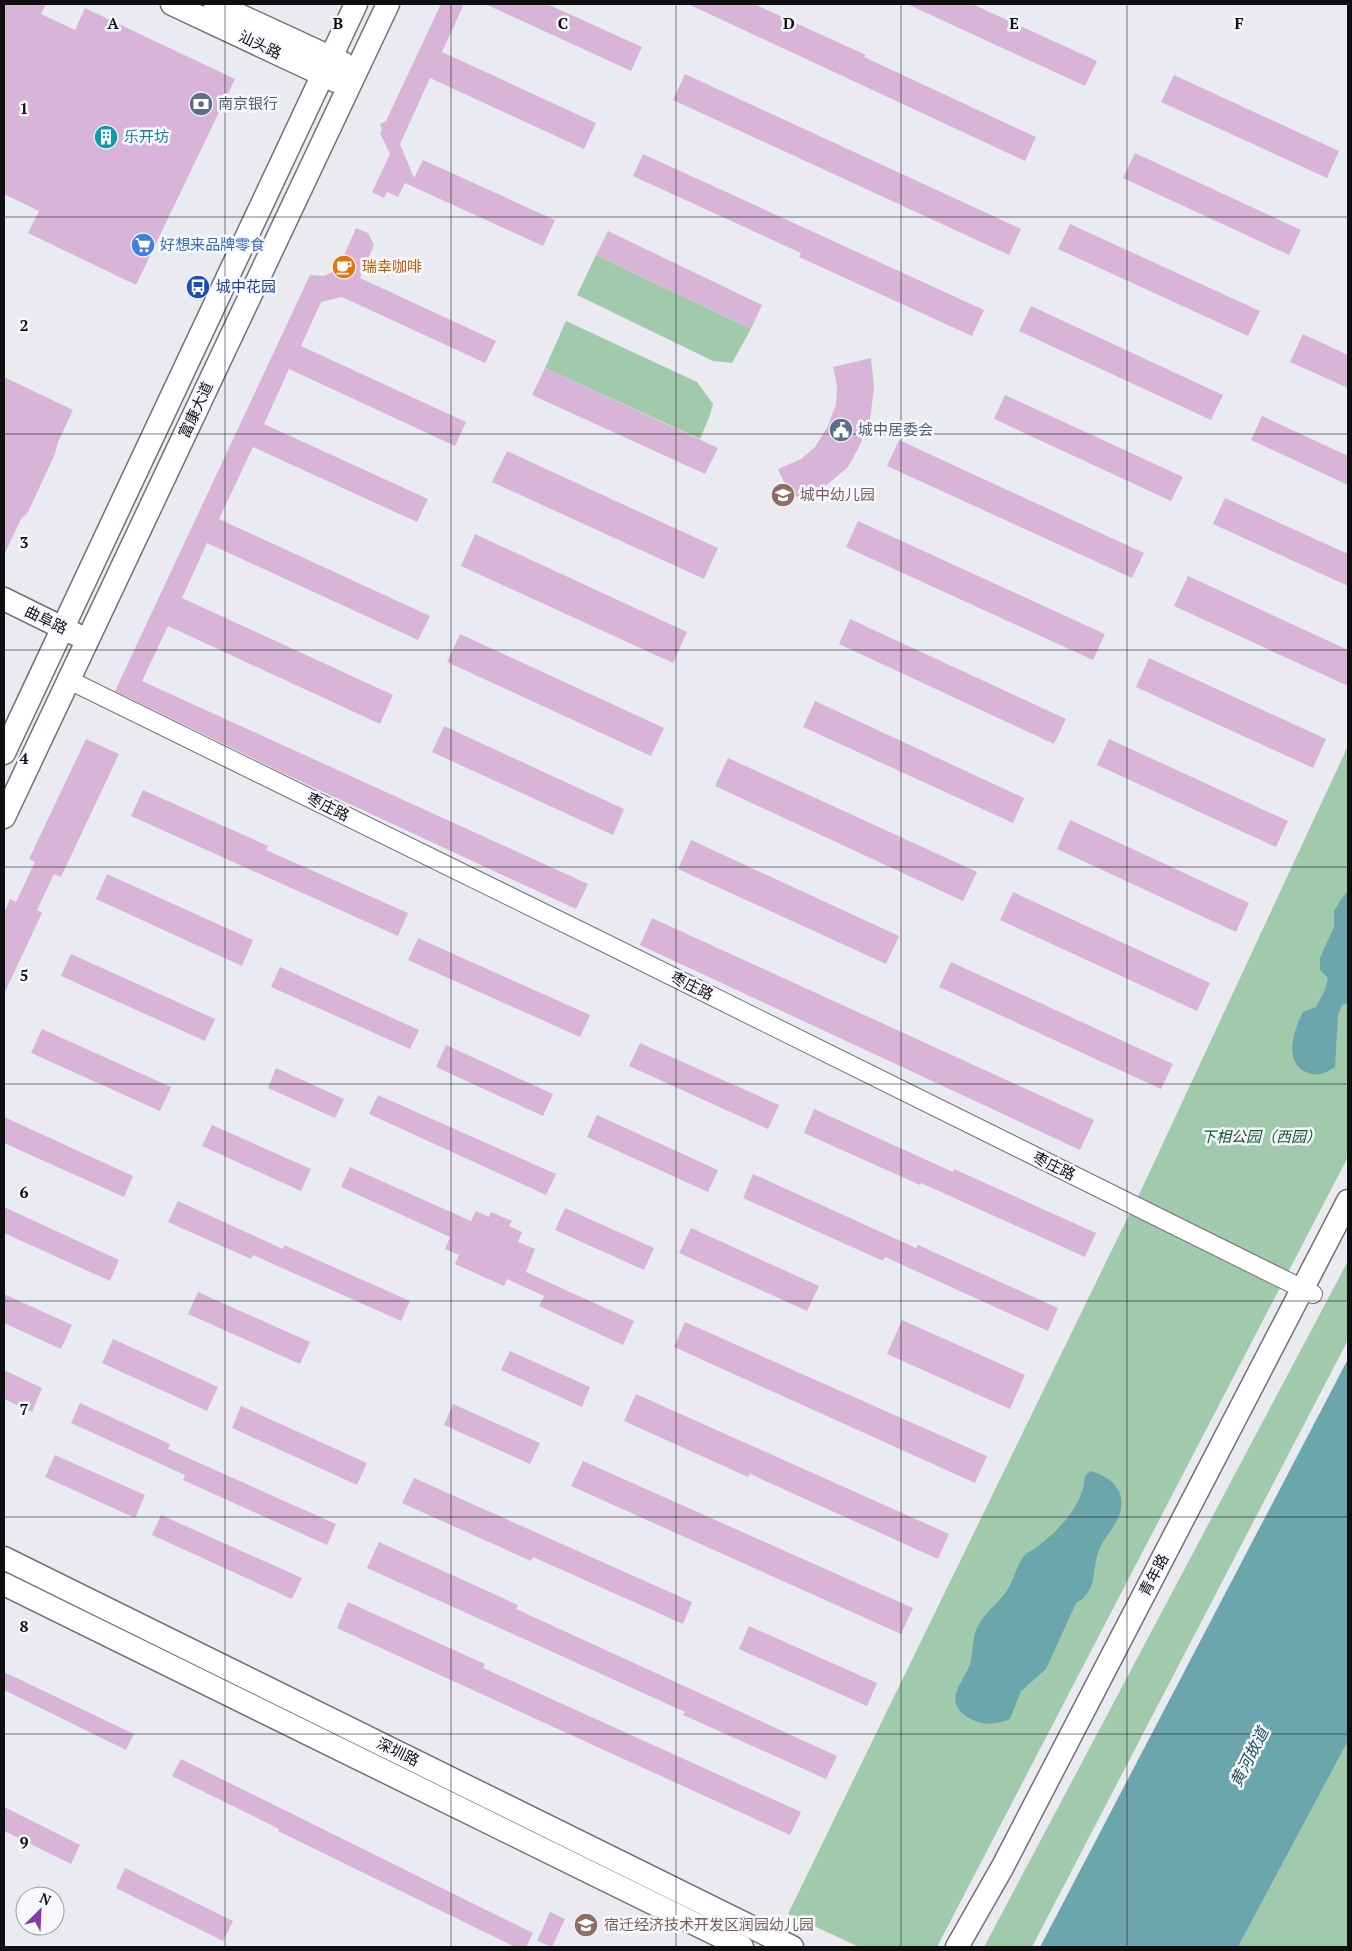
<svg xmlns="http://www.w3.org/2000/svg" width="1352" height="1951" font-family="'PT Serif','Noto Sans SC',serif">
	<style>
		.green { fill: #a1c9ab }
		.water { fill: #6aa6ac }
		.building { fill: #d8b5d8 }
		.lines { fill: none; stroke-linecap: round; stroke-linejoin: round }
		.minor-casing { stroke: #707276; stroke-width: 20 }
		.tertiary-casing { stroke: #707276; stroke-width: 25 }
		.minor { stroke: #fff; stroke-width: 18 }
		.tertiary { stroke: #fff; stroke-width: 22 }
		.grid { fill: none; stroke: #0f0f11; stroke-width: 1; stroke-opacity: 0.55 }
		.labels { text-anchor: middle; stroke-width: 5; stroke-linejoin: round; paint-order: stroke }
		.street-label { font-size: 15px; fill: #0f0f11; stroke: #f7f8fe }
		.service-label { font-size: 15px; fill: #4e5e75; stroke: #f7f8fe; text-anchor: start }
		.culture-label { font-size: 15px; fill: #0d838f; stroke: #f7f8fe; text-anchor: start }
		.shop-label { font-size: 15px; fill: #366cbe; stroke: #f7f8fe; text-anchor: start }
		.food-label { font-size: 15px; fill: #c56008; stroke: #f7f8fe; text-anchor: start }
		.transit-label { font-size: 15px; fill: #164399; stroke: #f7f8fe; text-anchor: start }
		.education-label { font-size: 15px; fill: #785e54; stroke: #f7f8fe; text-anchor: start }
		.park-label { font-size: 15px; font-style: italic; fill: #13552d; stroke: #f7f8fe }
		.water-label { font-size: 16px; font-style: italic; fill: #1a4f54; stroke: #f7f8fe }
		.grid-label { font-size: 16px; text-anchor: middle; font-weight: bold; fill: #0f0f11; stroke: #f7f8fe; stroke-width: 5; stroke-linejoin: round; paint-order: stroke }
	</style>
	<rect width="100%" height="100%" fill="#e9ebf1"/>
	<!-- green -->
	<path class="green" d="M596,255L751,329L732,363L713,361L577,295Z
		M566,321L697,382L713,404L710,415L700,439L545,368Z
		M1348,746V1157L937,1947H859L788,1914L1145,1182Z
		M1348,1261V1340L1032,1947H984Z
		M1348,1741V1947H1238Z"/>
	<!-- water -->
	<path class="water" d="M1348,891V1003L1342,1005L1338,1015L1335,1067C1324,1074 1318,1077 1306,1072C1283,1062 1294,1029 1303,1012L1316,1007L1325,990L1328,978L1320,970V958L1334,927V911L1342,898Z
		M1348,1359V1741L1238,1947H1040Z
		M1090,1471C1116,1478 1130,1496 1116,1522C1110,1533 1102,1541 1098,1553C1092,1571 1097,1592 1076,1603L1046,1669L1021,1691L1010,1719C995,1725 982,1726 967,1717C943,1700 962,1685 970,1664C974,1652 971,1636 979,1624C986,1611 1000,1602 1008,1589C1015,1578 1016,1565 1025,1555C1029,1551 1034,1550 1038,1546C1060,1529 1083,1506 1085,1476Z"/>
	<!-- building -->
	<path class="building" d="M4,4H46L41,14L75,30L85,8L235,79L136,285L28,233L39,211L4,194Z
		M441,4H464L442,52L596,123L584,149L430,78L400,144L414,178L423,160L555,220L543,246L405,183L398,197L387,192L384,198L372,192L390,154L380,133L382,130L380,124L386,121Z
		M485,4H547L642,47L631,71Z
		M688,4H754L866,55L864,57L1036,137L1025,161Z
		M907,4H972L1097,61L1085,86Z
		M685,74L1021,229L1009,255L673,100Z
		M1174,75L1339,151L1327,178L1161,102Z
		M1135,153L1301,230L1289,255L1123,178Z
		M643,154L984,310L972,336L799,257L801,253L633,176Z
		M1070,224L1260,311L1248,336L1058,249Z
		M356,228L368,233L374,245L360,278L496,341L485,363L342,297L321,302L301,346L466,422L455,446L289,369L264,424L428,499L417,522L253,447L219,519L430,616L418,640L207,543L182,598L393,695L380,724L168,626L142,681L588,884L576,909L287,775L115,691L310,275L324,276L338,269Z
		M608,231L762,305L751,329L596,255Z
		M1031,306L1223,395L1211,420L1019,331Z
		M1303,334L1348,355V388L1290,362Z
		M871,358L874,388L870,420L860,445L848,467L823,488L777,503L772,489L785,484L778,469L801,459L815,447L828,426L836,404L837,386L833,367Z
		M545,368L718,448L705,474L532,395Z
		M4,377L73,410L58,442L55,454L28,512L21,519L4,555Z
		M1005,395L1183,477L1171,501L994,419Z
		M1262,416L1348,456V485L1251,440Z
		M899,440L1144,553L1132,578L887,466Z
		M507,451L718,548L704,579L492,482Z
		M1225,498L1348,554V586L1213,524Z
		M858,521L1105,634L1093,660L846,547Z
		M475,534L687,632L673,663L461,566Z
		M1188,576L1348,650V686L1174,606Z
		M850,619L1066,719L1054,744L839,644Z
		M460,634L664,728L651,756L447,662Z
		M1149,658L1326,739L1313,768L1136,687Z
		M815,701L1024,798L1013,823L803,727Z
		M444,726L624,809L613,835L432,752Z
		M86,739L119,754L61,877L54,874L37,910L42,913L4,994V913L10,899L16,902L35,862L29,859Z
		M1109,739L1288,821L1276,847L1097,765Z
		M728,758L977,872L963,901L715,786Z
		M143,790L268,846L266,850L408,913L398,936L131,816Z
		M1070,820L1249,903L1236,932L1057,849Z
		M691,840L899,936L886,964L678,869Z
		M107,874L253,940L242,966L96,899Z
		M1013,892L1210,983L1197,1011L1000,920Z
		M652,918L1094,1120L1080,1150L640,945Z
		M418,938L590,1015L580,1037L408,960Z
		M71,954L215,1019L205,1041L61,976Z
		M951,962L1173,1064L1161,1089L939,987Z
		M280,967L419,1030L410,1049L271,987Z
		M42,1029L171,1087L160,1111L31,1053Z
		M640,1043L779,1105L768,1129L629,1066Z
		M446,1045L553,1094L543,1116L436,1067Z
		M276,1068L344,1099L335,1118L268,1088Z
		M378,1095L556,1174L546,1195L369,1114Z
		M814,1109L953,1172L954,1169L1096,1233L1085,1257L921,1183L920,1185L804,1133Z
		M597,1115L718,1170L708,1192L587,1137Z
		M4,1117L133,1176L124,1197L4,1143Z
		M212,1125L311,1169L301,1191L202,1146Z
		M350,1167L471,1221L476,1211L489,1217L491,1212L512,1221L509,1226L522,1232L518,1242L535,1249L526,1272L634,1321L623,1345L539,1306L544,1296L507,1279L504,1286L455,1264L459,1255L445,1249L450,1237L341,1187Z
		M753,1174L916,1248L918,1245L1058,1308L1048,1331L885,1257L883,1261L743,1198Z
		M178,1201L283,1249L284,1245L410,1301L401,1321L253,1255L251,1259L168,1222Z
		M4,1207L119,1260L110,1281L4,1233Z
		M565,1208L654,1248L644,1270L555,1230Z
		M691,1228L819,1286L807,1311L679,1253Z
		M198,1292L310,1342L300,1364L188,1314Z
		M4,1294L72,1325L61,1349L4,1323Z
		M902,1320L1025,1375L1010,1409L887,1354Z
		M685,1322L987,1456L975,1483L674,1347Z
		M113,1339L218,1387L207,1411L102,1363Z
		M510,1351L590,1387L582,1407L501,1370Z
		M4,1370L42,1388L32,1412L4,1399Z
		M636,1394L949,1534L938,1559L750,1474L748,1477L624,1421Z
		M80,1403L170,1444L168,1449L336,1524L327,1545L183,1480L185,1475L71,1423Z
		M453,1404L540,1443L530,1464L444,1425Z
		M241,1406L367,1463L357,1485L232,1428Z
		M55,1455L145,1495L135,1518L45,1477Z
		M583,1461L913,1608L901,1634L571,1486Z
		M414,1478L692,1602L683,1624L533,1557L531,1561L402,1503Z
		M161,1515L302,1578L292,1599L152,1535Z
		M379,1542L518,1605L516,1609L837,1756L826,1779L683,1715L685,1712L367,1568Z
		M348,1602L485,1664L483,1668L801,1812L790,1835L337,1628Z
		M749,1626L877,1683L867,1706L739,1649Z
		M4,1672L134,1734L126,1750L4,1690Z
		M181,1759L533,1933L526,1947H515L278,1831L279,1829L172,1776Z
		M4,1807L80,1845L71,1864L4,1831Z
		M125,1868L233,1921L223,1941L116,1888Z
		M550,1912L565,1919L552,1947L537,1941Z"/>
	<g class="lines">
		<!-- minor casing -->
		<g class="minor-casing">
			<path id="minor" d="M69,680L611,946L1313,1294"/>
		</g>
		<!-- tertiary casing -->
		<g class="tertiary-casing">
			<path id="tertiary" d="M172,4L336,81
				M215,4L343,63
				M4,599L75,634
				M4,753L356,4
				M4,817L388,4
				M4,1558L792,1947
				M4,1584L742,1947
				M957,1947L1002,1868L1348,1201"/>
		</g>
		<!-- minor -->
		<use href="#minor" class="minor"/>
		<!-- tertiary -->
		<use href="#tertiary" class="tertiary"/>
	</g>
	<!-- grid -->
	<path class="grid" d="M225,4V1947M451,4V1947M676,4V1947M901,4V1947M1127,4V1947M4,217H1348M4,434H1348M4,650H1348M4,867H1348M4,1084H1348M4,1301H1348M4,1517H1348M4,1734H1348"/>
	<!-- icons -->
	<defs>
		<g id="bank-disc" transform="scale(1.25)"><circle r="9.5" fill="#5c6f8a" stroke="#f7f8fe"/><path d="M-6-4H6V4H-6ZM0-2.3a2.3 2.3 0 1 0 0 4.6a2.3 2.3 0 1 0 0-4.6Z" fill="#fff"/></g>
		<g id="building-disc" transform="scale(1.25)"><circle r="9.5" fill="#0f9aa8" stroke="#f7f8fe"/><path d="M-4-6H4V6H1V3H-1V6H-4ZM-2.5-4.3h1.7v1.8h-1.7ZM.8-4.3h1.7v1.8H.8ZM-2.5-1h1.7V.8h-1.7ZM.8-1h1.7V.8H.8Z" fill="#fff"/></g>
		<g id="supermarket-disc" transform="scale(1.25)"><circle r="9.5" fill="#3f7fe0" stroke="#f7f8fe"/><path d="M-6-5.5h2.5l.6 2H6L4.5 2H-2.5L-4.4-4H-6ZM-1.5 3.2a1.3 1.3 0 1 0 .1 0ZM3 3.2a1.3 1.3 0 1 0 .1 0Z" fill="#fff"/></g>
		<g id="cafe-disc" transform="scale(1.25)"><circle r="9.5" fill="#e8710a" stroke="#f7f8fe"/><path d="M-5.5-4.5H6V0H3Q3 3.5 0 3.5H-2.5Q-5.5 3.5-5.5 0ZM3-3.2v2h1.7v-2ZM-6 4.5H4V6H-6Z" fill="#fff"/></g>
		<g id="bus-disc" transform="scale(1.25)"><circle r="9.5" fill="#1a4fb4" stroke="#f7f8fe"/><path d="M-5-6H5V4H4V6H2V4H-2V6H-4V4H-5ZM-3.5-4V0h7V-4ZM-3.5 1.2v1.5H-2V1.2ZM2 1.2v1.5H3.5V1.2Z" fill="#fff"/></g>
		<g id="civic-disc" transform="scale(1.25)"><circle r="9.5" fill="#5c6f8a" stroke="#f7f8fe"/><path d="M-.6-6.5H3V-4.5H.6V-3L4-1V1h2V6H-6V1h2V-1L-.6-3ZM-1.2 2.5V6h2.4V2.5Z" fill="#fff"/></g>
		<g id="school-disc" transform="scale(1.25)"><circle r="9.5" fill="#8d6e63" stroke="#f7f8fe"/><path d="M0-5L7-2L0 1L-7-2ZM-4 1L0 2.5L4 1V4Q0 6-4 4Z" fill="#fff"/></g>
	</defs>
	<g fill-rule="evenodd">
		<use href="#bank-disc" x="201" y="104"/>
		<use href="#building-disc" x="106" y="137"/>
		<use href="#supermarket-disc" x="143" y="245"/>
		<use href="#cafe-disc" x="344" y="267"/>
		<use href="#bus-disc" x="198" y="287"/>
		<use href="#civic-disc" x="841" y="430"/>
		<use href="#school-disc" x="783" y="495"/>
		<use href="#school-disc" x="586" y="1925"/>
	</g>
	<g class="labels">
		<!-- street labels -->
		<g class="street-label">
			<text transform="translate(260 45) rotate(25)" y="5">汕头路</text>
			<text transform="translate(196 410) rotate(-65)" y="5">富康大道</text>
			<text transform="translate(46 620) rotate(26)" y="5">曲阜路</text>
			<text transform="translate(328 807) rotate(26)" y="5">枣庄路</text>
			<text transform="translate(692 986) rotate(26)" y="5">枣庄路</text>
			<text transform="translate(1054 1166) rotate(26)" y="5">枣庄路</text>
			<text transform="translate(1154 1575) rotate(-62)" y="5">青年路</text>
			<text transform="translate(398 1752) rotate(26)" y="5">深圳路</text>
		</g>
		<!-- service labels -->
		<g class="service-label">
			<text x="218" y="109">南京银行</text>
			<text x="858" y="435">城中居委会</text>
		</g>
		<!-- culture labels -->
		<g class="culture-label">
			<text x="124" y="142">乐开坊</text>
		</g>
		<!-- shop labels -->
		<g class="shop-label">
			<text x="160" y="250">好想来品牌零食</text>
		</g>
		<!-- food labels -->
		<g class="food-label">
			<text x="362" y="272">瑞幸咖啡</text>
		</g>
		<!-- transit labels -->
		<g class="transit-label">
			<text x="216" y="292">城中花园</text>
		</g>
		<!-- education labels -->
		<g class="education-label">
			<text x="800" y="500">城中幼儿园</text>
			<text x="604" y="1930">宿迁经济技术开发区润园幼儿园</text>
		</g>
		<!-- park labels -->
		<g class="park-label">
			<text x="1261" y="1142">下相公园（西园）</text>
		</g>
		<!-- water labels -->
		<g class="water-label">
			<text transform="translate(1249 1757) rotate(-63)" y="6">黄河故道</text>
		</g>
	</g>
	<g class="grid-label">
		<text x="113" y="29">A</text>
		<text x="338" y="29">B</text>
		<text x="563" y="29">C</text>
		<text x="789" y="29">D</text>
		<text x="1014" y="29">E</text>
		<text x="1239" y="29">F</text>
		<text x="24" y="114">1</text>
		<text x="24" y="331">2</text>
		<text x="24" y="548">3</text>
		<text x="24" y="764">4</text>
		<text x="24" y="981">5</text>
		<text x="24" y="1198">6</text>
		<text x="24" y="1415">7</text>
		<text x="24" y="1632">8</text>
		<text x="24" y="1848">9</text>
	</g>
	<!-- border -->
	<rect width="1352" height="1951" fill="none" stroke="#0f0f11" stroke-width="10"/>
	<!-- north arrow -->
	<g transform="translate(40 1911) rotate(24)"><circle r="24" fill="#f7f8fe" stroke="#9a9b9f"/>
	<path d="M0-4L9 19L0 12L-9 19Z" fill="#8638a8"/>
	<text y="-8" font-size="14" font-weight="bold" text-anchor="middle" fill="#0f0f11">N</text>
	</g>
</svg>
